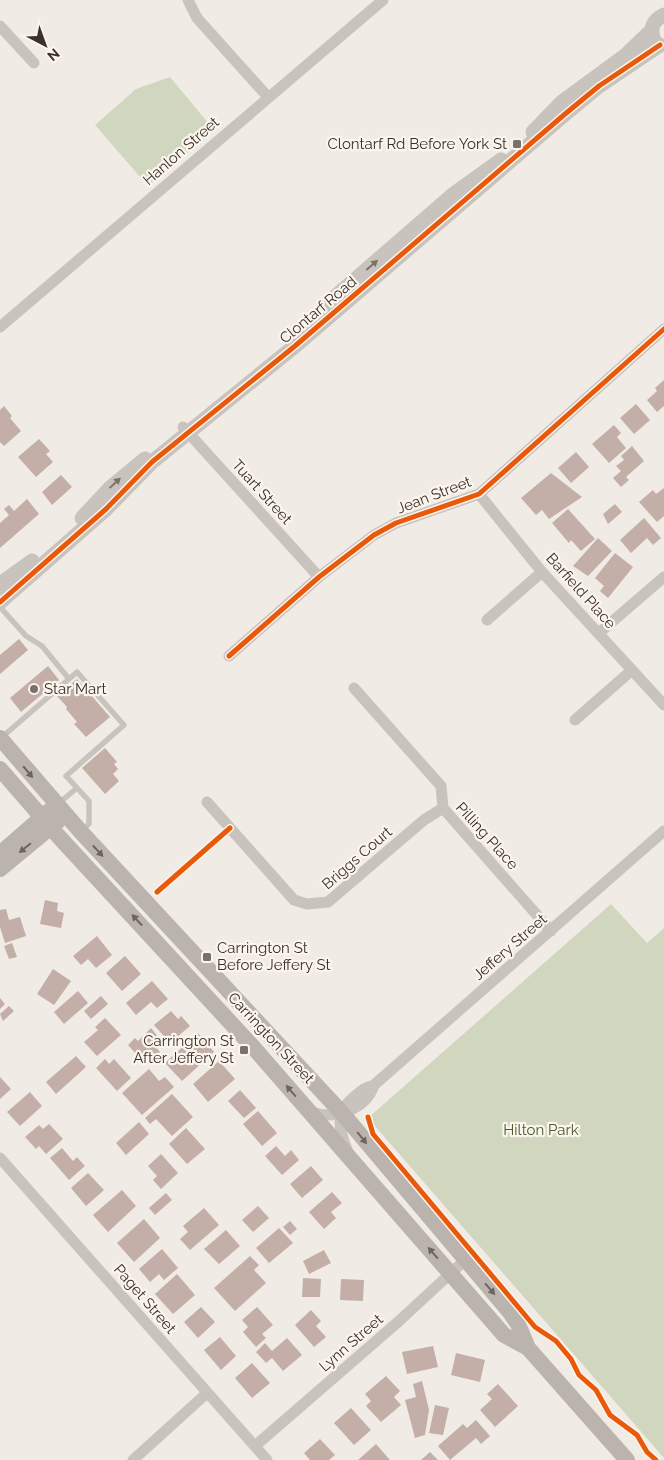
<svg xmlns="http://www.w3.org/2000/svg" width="664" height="1460" font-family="Raleway,sans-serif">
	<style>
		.green { fill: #d1d6bf }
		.building { fill: #c3afa7 }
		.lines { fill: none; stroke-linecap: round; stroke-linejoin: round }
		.service { stroke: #c9c3be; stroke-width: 5.5 }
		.minor { stroke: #c9c3be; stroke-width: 11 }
		.tertiary { stroke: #c9c3be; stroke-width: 15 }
		.secondary { stroke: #bab3ae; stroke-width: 16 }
		.cycleway-casing { stroke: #fbf5ee; stroke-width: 8 }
		.cycleway { stroke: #e8590c; stroke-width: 5 }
		.oneway { fill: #7b726d }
		.oneway2 { fill: #6e645f }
		.poi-dot { fill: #7a716c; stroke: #fbf5ee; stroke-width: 2 }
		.labels { text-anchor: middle; stroke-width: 4.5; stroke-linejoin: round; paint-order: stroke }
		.poi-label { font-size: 15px; fill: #3b302b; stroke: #fbf5ee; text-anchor: end }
		.street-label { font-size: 15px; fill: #3b302b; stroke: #fbf5ee }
		.park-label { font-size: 15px; fill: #4a5a2e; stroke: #fbf5ee }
	</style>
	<rect width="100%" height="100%" fill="#f0ebe5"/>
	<!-- green -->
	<path class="green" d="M170,77L214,130L148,186L95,125L136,89Z
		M611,904L647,943L664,928V1458L368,1118Z"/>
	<!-- building -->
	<path class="building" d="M664,380V406L657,412L647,400L657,391L655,388Z
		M636,404L650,420L634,434L620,418Z
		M4,406L12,416L10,418L21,431L4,446L0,442V410Z
		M614,425L621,433L617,437L626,448L609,463L592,444Z
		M39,439L50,451L46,454L53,462L36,477L18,457Z
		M632,446L644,461L626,477L629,480L621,487L613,478L621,471L616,466L624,460L621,456Z
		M576,452L589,467L571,483L558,468Z
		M551,473L582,497L549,519L542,510L536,515L521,498Z
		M61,475L72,487L52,505L42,492Z
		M664,488V516L657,522L639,502L653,490L656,494Z
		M27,499L39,514L0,548V523L9,515L4,509L9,505L14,511Z
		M615,504L622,512L608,524L603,514Z
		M568,509L595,539L581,551L571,540L569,543L552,523Z
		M644,518L661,538L653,545L647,538L631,553L620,540Z
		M598,538L612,551L588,576L573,566Z
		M615,553L633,567L608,598L600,591L604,586L595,578Z
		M19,639L28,650L0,674V655Z
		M48,666L59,680L21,712L10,698Z
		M77,679L110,717L86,737L74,724L77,722L66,709L67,707L57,696Z
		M105,748L117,762L114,764L118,769L113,774L119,781L105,794L82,768Z
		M45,900L58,903L57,911L64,913L61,928L40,924Z
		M6,909L9,920L20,917L26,936L5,943L0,927V910Z
		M97,936L112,955L96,968L88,959L81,965L73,956Z
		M12,943L17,957L9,959L4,946Z
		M125,956L141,974L122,991L106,973Z
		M53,969L71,981L54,1005L37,994Z
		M152,981L168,999L157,1008L151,1002L136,1015L126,1003Z
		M78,991L88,1003L64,1024L54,1012Z
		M101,996L108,1004L91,1019L84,1011Z
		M0,998L5,1004L0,1009Z
		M9,1006L14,1011L3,1021L0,1014Z
		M171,1011L178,1019L181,1016L190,1026L170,1043L154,1025Z
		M105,1018L121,1035L97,1056L84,1042L98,1030L95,1027Z
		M151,1028L159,1038L153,1044L160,1052L146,1065L128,1045L135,1038L138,1041Z
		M198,1033L214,1052L182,1081L165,1063Z
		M76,1056L86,1067L56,1094L46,1082Z
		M105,1059L109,1064L114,1059L131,1078L117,1091L96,1068Z
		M219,1061L235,1079L208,1102L193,1084Z
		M149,1069L159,1081L165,1077L174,1087L142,1115L122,1093Z
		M0,1077L11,1089L0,1099Z
		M240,1090L256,1108L244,1118L228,1101Z
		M30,1092L42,1106L20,1126L7,1112Z
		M172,1094L193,1117L172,1136L156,1119L150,1124L145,1118Z
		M258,1111L277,1133L262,1146L243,1124Z
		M139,1122L149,1134L126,1155L116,1143Z
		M49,1124L63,1139L46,1154L39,1146L36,1149L25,1137L39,1125L43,1129Z
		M186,1128L205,1149L187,1164L169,1144Z
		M276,1146L285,1156L291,1150L299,1160L282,1175L265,1156Z
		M62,1148L73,1161L77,1157L85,1166L69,1180L50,1158Z
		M161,1154L178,1173L161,1189L153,1180L157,1176L148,1166Z
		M311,1166L323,1180L302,1198L290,1184Z
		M88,1173L104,1190L86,1206L71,1188Z
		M122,1190L136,1206L108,1232L93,1215Z
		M332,1192L342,1203L331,1212L336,1218L324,1229L309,1212Z
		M166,1193L172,1200L155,1215L149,1208Z
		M258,1206L269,1218L253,1232L242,1220Z
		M204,1208L219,1225L190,1250L180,1239L188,1232L183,1226Z
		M144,1219L160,1238L134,1262L117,1243Z
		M290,1221L297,1229L290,1235L283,1227Z
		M279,1228L293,1243L269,1263L256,1248Z
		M226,1230L240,1246L219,1264L204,1249Z
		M162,1249L178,1268L164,1280L159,1274L150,1282L139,1269Z
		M324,1250L331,1263L309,1274L303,1261Z
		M250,1256L259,1265L254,1270L266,1283L235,1311L214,1288Z
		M177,1274L195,1295L173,1314L155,1294Z
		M303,1278L321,1279L320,1297H302Z
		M341,1279L364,1280L363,1301L340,1300Z
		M201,1307L215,1322L198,1338L184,1322Z
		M257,1307L273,1325L262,1334L266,1338L256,1347L243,1332L248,1327L242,1320Z
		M311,1310L321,1321L316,1326L326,1337L314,1347L295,1325Z
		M220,1337L236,1356L221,1370L204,1350Z
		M287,1338L302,1355L283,1371L272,1358L266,1363L256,1352L265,1343L272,1351Z
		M433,1346L438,1367L407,1374L402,1352Z
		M456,1353L485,1360L480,1382L451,1375Z
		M252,1363L270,1383L252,1398L235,1378Z
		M386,1376L400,1391L394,1397L401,1405L381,1422L366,1406L371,1401L365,1394Z
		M422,1381L429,1410L425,1435L415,1438L405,1400L416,1397L413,1384Z
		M498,1384L518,1406L495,1427L480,1410L492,1399L487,1394Z
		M435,1405L449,1408L443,1435L429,1433Z
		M351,1408L371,1430L354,1445L334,1423Z
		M476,1420L490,1436L481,1444L476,1438L450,1460L438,1446L463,1424L467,1428Z
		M320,1439L335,1455L329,1460H310L304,1453Z
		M376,1444L390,1460H358Z
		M430,1452L438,1460H421Z"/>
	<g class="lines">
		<!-- service -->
		<path class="service" d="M0,607L26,636L42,646L69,679L1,738
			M69,679L77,672L124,725L66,776L89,801V824L82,830
			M59,803L77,788"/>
		<!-- minor -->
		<path class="minor" d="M188,0L197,18L268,97
			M0,26L34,63
			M0,327L383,0
			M183,427L319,577
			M479,494L542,572L664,705
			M487,620L542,572
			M599,633L664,577
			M229,656L319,577L374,535L396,523L479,494L664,329
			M354,688L441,786L443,808L551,931
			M575,720L632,670
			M207,802L294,900L307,904L328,902L424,820L443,808
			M310,1111C333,1121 366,1110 374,1085L664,831
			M348,1152C339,1130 334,1113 354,1097C361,1091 365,1087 374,1085
			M0,1158L267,1460
			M255,1446L398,1322L465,1260
			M133,1460L207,1393"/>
		<!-- tertiary -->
		<path class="tertiary" d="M654,40C649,29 653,20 664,15
			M533,132L562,102L626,55L651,31
			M308,325L328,303L455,193L501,160
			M82,518L110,488L145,459
			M0,584L32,561
			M0,602L106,509L152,462L295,346L565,114L599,86L660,45"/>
		<!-- secondary -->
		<path class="secondary" d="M0,738L81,832L342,1113L509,1311L518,1324L528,1348L627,1460
			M0,769L60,838L253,1047L504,1335L528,1348
			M0,854L49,811
			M0,869L58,821"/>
		<!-- cycleway casing -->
		<g class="cycleway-casing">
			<path id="cycleway" d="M0,602L106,509L152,462L295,346L565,114L599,86L660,45
				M229,656L319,577L374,535L396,523L479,494L664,329
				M157,892L230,828
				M368,1117L373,1134L535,1327L556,1341L571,1359L579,1375L596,1390L610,1415L637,1435L647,1452L656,1460"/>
		</g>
		<!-- cycleway -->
		<use href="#cycleway" class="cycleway"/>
	</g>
	<!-- one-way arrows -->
	<defs><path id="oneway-solid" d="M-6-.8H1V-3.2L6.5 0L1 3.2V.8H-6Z" transform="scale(1.25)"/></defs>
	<g class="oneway">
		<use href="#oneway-solid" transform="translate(372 265) rotate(-41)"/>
		<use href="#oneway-solid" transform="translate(115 483) rotate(-43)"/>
	</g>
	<g class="oneway2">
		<use href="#oneway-solid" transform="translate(28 772) rotate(50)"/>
		<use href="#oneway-solid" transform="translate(25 848) rotate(141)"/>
		<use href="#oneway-solid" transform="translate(98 851) rotate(47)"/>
		<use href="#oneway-solid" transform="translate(137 920) rotate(-133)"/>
		<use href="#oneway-solid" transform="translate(291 1091) rotate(-131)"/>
		<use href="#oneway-solid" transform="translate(362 1138) rotate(51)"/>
		<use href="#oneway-solid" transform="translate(433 1253) rotate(-131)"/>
		<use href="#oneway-solid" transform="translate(490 1289) rotate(49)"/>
	</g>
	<!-- markers -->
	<g class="poi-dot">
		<rect x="512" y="139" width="10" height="10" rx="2.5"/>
		<circle cx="34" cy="689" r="5"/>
		<rect x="202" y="952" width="10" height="10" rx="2.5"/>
		<rect x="239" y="1045" width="10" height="10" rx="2.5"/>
	</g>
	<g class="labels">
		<!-- poi labels -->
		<g class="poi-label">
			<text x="507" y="149">Clontarf Rd Before York St</text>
			<text x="44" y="694" text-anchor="start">Star Mart</text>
			<text x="217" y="953" text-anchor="start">Carrington St<tspan x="217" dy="17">Before Jeffery St</tspan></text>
			<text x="234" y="1046">Carrington St<tspan x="234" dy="17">After Jeffery St</tspan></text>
		</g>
		<!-- street labels -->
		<g class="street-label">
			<text transform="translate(181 151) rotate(-41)" y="5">Hanlon Street</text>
			<text transform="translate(318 310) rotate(-40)" y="5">Clontarf Road</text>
			<text transform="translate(262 492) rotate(48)" y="5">Tuart Street</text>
			<text transform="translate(434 495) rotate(-21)" y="5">Jean Street</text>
			<text transform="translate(581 591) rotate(48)" y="5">Barfield Place</text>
			<text transform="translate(487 836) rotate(48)" y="5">Pilling Place</text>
			<text transform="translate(357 858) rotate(-41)" y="5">Briggs Court</text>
			<text transform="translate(510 947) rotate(-41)" y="5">Jeffery Street</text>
			<text transform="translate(271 1038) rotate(47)" y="5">Carrington Street</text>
			<text transform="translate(145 1299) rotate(49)" y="5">Paget Street</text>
			<text transform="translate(351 1343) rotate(-41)" y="5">Lynn Street</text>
		</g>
		<!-- park labels -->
		<g class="park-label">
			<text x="541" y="1135">Hilton Park</text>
		</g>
	</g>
	<!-- north arrow -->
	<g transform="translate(45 45) rotate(139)" stroke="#fbf5ee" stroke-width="4" paint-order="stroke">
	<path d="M0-4L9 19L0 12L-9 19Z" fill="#3b302b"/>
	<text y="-8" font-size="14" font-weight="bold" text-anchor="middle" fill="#3b302b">N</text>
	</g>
</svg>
